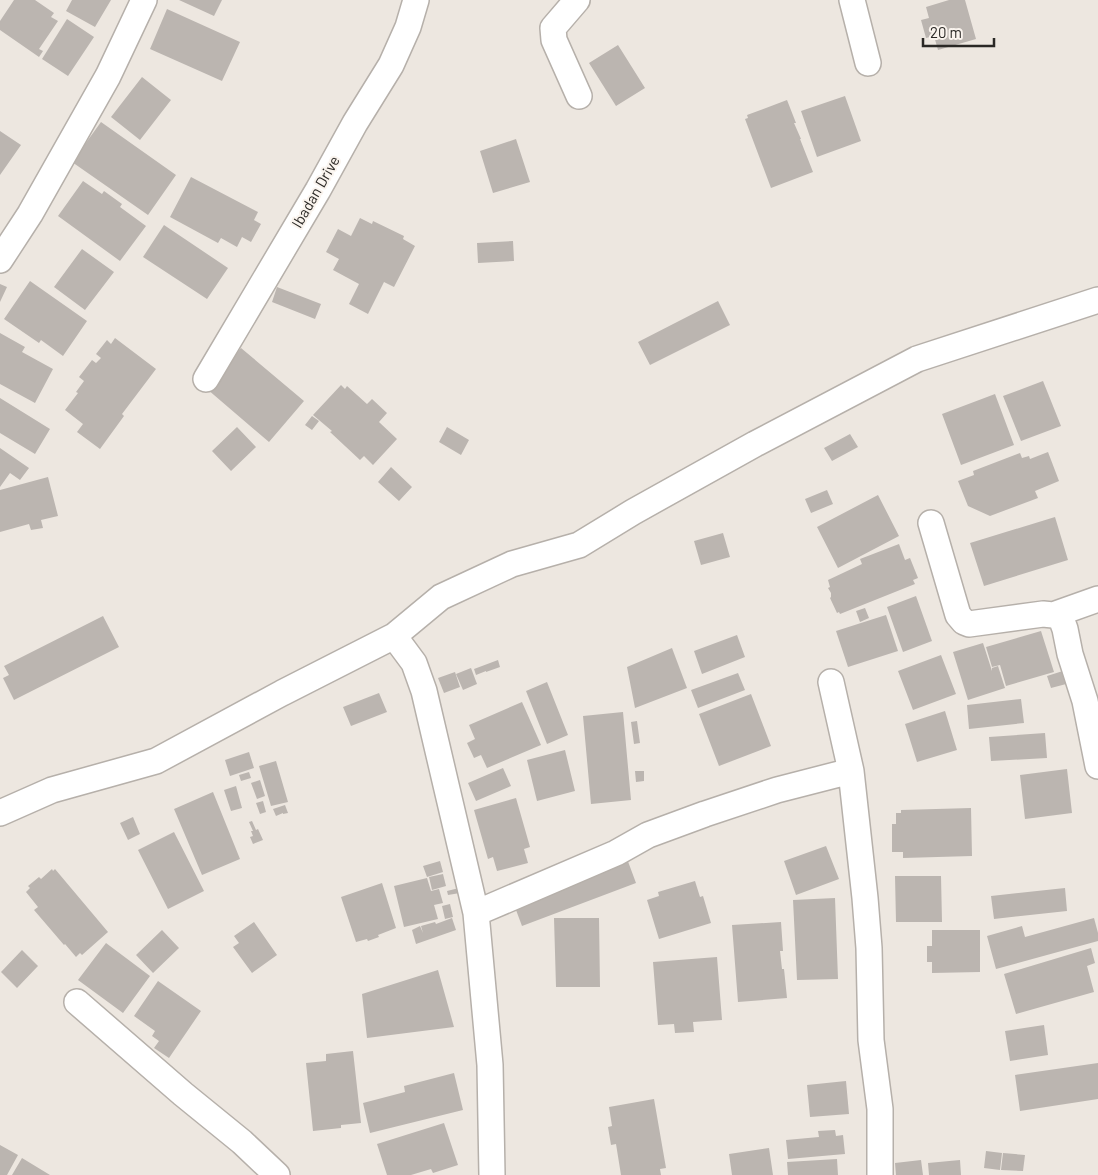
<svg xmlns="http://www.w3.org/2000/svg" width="1098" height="1175" font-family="Barlow,sans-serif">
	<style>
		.building { fill: #bbb5b0 }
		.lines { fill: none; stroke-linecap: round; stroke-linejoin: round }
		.minor-casing { stroke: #b6b0aa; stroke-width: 28 }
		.minor { stroke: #fff; stroke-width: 25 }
		.labels { text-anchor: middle; stroke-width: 4; stroke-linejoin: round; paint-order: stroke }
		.street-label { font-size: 15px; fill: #2a2825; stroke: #faf4ee }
	</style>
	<rect width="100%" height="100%" fill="#ede7e0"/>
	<!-- building -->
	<path class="building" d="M14,0H35L54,13L51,17L58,21L39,49L43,51L39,57L0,30V21Z
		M72,0H111L95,27L66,11Z
		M179,0H222L214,16Z
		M949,0H965L976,39L938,50L934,36L926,38L921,20L929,18L926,7Z
		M167,9L240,42L222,81L150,49Z
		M67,19L94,37L68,76L42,59Z
		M618,45L645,88L616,106L589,63Z
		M142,77L171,100L140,140L111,117Z
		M845,96L861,141L817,157L801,111Z
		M787,100L796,123H794L801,139H800L813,172L771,188L745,119L748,118L747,115Z
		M101,122L176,175L148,215L72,162Z
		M0,131L21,145L0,175Z
		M516,139L530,182L493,193L480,151Z
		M191,177L258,212L254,220L261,224L251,242L242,237L237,247L221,238L218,243L170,217Z
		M83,181L102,194L104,191L122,204L120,207L146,226L120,261L58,216Z
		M360,218L372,224L373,221L404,236L403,239L415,246L394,287L384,282L368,314L349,304L359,284L333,270L339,259L326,252L338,229L351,236Z
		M164,225L228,268L207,299L143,257Z
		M513,241L514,261L478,263L477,243Z
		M82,249L114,272L85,310L54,287Z
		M30,281L87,321L63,356L41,340L39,343L4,319Z
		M0,284L7,287L0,302Z
		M277,287L321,304L315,319L272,302Z
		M718,301L730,325L650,365L638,342Z
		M0,333L25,347L22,352L53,369L35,403L0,384Z
		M115,338L156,369L122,414L124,416L100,449L77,432L83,424L65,410L78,393L76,392L84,381L79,377L92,360L96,363L101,358L96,354L107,340L111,344Z
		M241,348L304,401L269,442L207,389Z
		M1043,381L1061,426L1021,441L1003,396Z
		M341,385L345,389L347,386L367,404L372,399L387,413L379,422L397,439L373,465L364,456L360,460L330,432L332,431L313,415Z
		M995,394L1014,445L961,465L942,414Z
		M0,398L50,429L35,454L0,433Z
		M312,416L319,421L312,430L305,425Z
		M237,427L256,447L231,471L212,451Z
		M447,427L469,440L461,455L439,442Z
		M850,434L858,447L832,461L824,448Z
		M0,448L29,468L20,480L10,473L0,487Z
		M1048,452L1059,481L1035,491L1038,498L990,516L968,506L958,481L974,475L973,471L1020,453L1022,458L1029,456L1030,459Z
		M391,467L412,487L399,501L378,482Z
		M48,477L58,516L41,520L43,528L31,530L29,524L0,532V490Z
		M827,490L833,504L811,513L805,499Z
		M878,495L899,536L838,568L817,527Z
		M1055,517L1068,560L984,586L970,543Z
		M723,533L730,557L701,565L694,541Z
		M899,544L905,560L910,558L918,578L913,580L915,584L840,614L839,612L837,613L830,598L831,597V593L828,588L830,587L828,580L862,564L860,559Z
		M916,596L932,641L903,652L887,607Z
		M865,608L869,618L860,622L856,611Z
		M886,615L898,651L848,667L836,631Z
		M103,616L119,647L14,700L3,678L9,675L4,666Z
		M1041,631L1054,672L1006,686L1000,665L992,667L986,647Z
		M737,635L745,657L702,674L694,651Z
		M983,643L992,671V668L998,666L1005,688L968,700L953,652Z
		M672,648L687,688L635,708L627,667Z
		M941,655L956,694L913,710L898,671Z
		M498,660L500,667L486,672V671L476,675L474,669Z
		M471,668L477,684L463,690L456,674Z
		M1066,670L1070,683L1051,688L1047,676Z
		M455,672L460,687L444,693L438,678Z
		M738,673L745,690L698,708L691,690Z
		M547,682L568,735L547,744L526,691Z
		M379,693L387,712L351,726L343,707Z
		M751,694L771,746L719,766L699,714Z
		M1021,699L1024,723L969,729L967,705Z
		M522,702L541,745L487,768L481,755L474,758L467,743L475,739L469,725Z
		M945,711L957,750L917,762L905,724Z
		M623,712L631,800L591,804L583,716Z
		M637,721L640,743L634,744L631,722Z
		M1045,733L1047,758L991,761L989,737Z
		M565,750L575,791L537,801L527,760Z
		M249,752L254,768L230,776L225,760Z
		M276,761L288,802L271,806L259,766Z
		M503,768L511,786L476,801L468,783Z
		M1067,769L1072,813L1025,819L1020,775Z
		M635,771H644V781L636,782Z
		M249,772L251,778L241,781L239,775Z
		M260,780L265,796L257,799L251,783Z
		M236,786L242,808L231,811L224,790Z
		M213,792L240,859L202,875L174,809Z
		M516,798L530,847L524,849L528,863L497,871L493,857L488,859L474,810Z
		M263,801L266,812L260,814L256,803Z
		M285,805L288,813L283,814V813L276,816L273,809Z
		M971,808L972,856L903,858V852H892V824H896V813H901V810Z
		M133,817L140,834L128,840L120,823Z
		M252,821L256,830L258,829L263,840L253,844L250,837L253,836L251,831H253L249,822Z
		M174,832L204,891L168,909L138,850Z
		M826,846L839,879L796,895L784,861Z
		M626,856L636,883L522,926L513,902Z
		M440,861L443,872L427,877L423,866Z
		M52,869L53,871L55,869L108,932L82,955L80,953L76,957L65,944L64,945L34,910L38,907L26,892L30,888L28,886L39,877L41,879Z
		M443,874L446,886L432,890L429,877Z
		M895,876H941L942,922H896Z
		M427,878L431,891L439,889L443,903L434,905L438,919L404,927L394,886Z
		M695,881L700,897L703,896L711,923L659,939L647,900L659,896L658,892Z
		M382,883L396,928L378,935L379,937L368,941L367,939L356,942L341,897Z
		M459,888L460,893L448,895L447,891Z
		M1065,888L1067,911L994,919L991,896Z
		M835,898L838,979L797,980L793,900Z
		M450,904L453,917L445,919L442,906Z
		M452,918L456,930L416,944L412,930L420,926L423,933L421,926L435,922L436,924Z
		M554,918H599L600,987H556Z
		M1094,918L1098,933V941L996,969L987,936L1022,926L1025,937Z
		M254,922L277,955L252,973L233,947L239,943L234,936Z
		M781,922L783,951H780L782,969H784L787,998L738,1002L732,925Z
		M162,930L179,948L153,973L136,955Z
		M932,930H980V972L932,973V962H927V946H932Z
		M106,943L150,976L123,1013L78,980Z
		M1091,948L1095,963L1087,966L1094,992L1016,1014L1004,974Z
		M22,950L38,966L17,988L1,972Z
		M717,957L722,1020L693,1022L694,1032L675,1033L674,1024L658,1025L653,962Z
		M438,970L454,1027L367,1038L362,994Z
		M158,981L201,1011L169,1058L154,1048L159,1041L152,1036L155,1031L134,1016Z
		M1044,1025L1048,1055L1010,1061L1005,1031Z
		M353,1051L361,1123L341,1125V1128L313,1131L306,1063L326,1061V1054Z
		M1098,1063V1099L1020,1111L1015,1075Z
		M454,1073L463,1110L370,1133L363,1103L405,1092L404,1086Z
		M846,1081L849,1114L810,1117L807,1085Z
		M654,1099L666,1168L660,1169L661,1175H621L616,1144L611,1145L608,1127L612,1126L609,1107Z
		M444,1123L458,1165L433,1173L431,1169L411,1175H387L377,1144Z
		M835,1130L836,1136L843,1135L845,1154L788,1159L786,1140L819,1137L818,1131Z
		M0,1145L18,1155L7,1175H0Z
		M769,1148L773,1175H732L729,1154Z
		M986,1151L1002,1153L1000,1170L984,1168Z
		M1003,1153L1025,1155L1023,1171L1001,1170Z
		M22,1158L50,1175H12Z
		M837,1159L838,1175H788L787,1162Z
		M921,1160L923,1175H896L895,1163Z
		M960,1160L961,1175H929L928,1163Z"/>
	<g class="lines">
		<!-- minor casing -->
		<g class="minor-casing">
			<path id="minor" d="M577,0L553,28L554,40L579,96
				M852,0L868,63
				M0,260L30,214L108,76L144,0
				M206,379L318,190L355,123L391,65L408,27L416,0
				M931,523L958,615L964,622L969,624L1043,614L1053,615L1061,618L1065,629L1070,654L1085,701L1098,766
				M1053,615L1098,599
				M394,636L414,663L424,691L476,913L490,1065L492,1175
				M831,682L851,771L865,898L869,948L871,1040L880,1109V1175
				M0,813L52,790L156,761L282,693L394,636L441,597L512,564L579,545L633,512L755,444L917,359L1098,300
				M476,913L616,853L648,835L705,814L777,790L851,771
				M77,1002L183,1094L242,1142L277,1175"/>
		</g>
		<!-- minor -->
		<use href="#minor" class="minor"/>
	</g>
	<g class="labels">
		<!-- street labels -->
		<g class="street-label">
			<text transform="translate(316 192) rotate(-60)" y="5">Ibadan Drive</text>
		</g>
	</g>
	<!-- scale -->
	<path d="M923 38v8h71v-8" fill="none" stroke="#2a2825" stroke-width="2.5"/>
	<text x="930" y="38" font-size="15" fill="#2a2825" stroke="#faf4ee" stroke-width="4" paint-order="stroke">20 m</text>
</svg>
